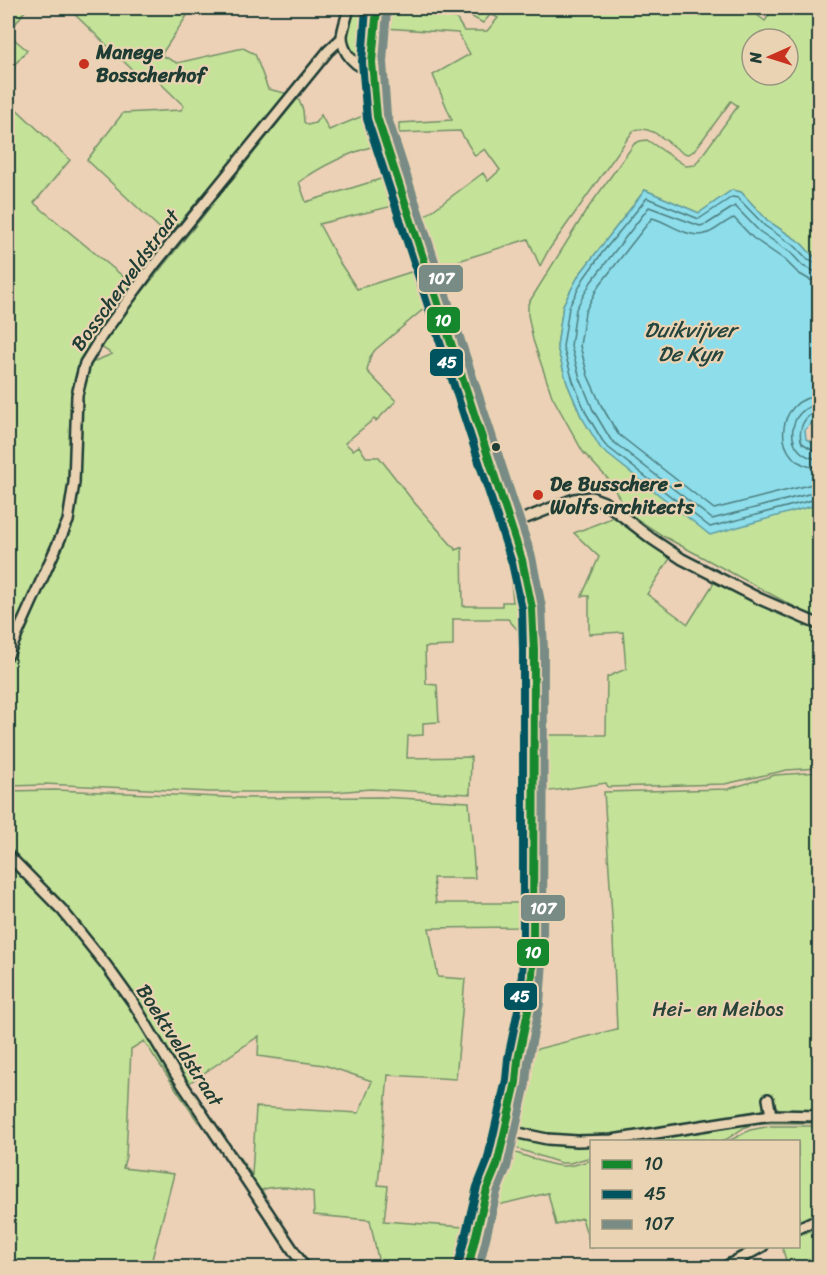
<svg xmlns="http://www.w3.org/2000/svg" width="827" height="1275" font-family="Sriracha,sans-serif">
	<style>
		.green { fill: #c5e299; stroke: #729066; stroke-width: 1.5; fill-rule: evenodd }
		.water { fill: #8dddeb; stroke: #619da2; stroke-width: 1.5 }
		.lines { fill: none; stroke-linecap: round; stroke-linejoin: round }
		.shore { stroke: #4b7d7d; stroke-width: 1.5 }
		.minor-casing { stroke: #1f3d34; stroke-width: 14 }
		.major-casing { stroke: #1f3d34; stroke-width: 15 }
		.minor { stroke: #ead3b3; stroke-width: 9 }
		.major { stroke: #fedd96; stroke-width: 10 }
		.bus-1-casing { stroke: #ead3b3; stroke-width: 12 }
		.bus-2-casing { stroke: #ead3b3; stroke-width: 12 }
		.bus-3-casing { stroke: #ead3b3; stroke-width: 12 }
		.bus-1 { stroke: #15882e; stroke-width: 8 }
		.bus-2 { stroke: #005460; stroke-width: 8 }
		.bus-3 { stroke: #798b85; stroke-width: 8 }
		.poi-dot { fill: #c8321e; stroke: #ead3b3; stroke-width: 2 }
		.bus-dot { fill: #1f3d34; stroke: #ead3b3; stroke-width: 2 }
		.labels { text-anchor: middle; stroke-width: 4.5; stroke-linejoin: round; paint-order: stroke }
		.poi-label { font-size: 20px; font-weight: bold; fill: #1f3d34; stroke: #ead3b3; text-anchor: start }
		.street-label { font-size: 20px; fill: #1f3d34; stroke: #ead3b3 }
		.park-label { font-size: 20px; fill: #274539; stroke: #ead3b3 }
		.water-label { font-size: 21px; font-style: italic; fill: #24453d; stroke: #ead3b3 }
		.line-badge { stroke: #ead3b3; stroke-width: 2 }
		.badge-label { font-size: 16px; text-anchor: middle; font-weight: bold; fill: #fff }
	</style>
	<rect width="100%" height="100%" fill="#edd1b7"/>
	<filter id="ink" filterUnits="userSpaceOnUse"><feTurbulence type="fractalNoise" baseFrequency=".0167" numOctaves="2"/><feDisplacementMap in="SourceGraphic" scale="12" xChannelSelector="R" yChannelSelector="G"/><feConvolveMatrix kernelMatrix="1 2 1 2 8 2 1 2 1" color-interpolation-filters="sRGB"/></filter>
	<g filter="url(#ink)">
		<!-- green -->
		<path class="green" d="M8,8H27L8,34L27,50L8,73Z
			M68,8H192L161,55L177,63L243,48L255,54L268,89L285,93L286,98L168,236L87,160L123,113L181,110L184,106L149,72L142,79Z
			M352,8H366L361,63C344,46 346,29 352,8Z
			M389,8H412L456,18L464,31H487L498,18L491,14L483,23L456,8H748L765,21L774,8H800L804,10L805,8H819V259L812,255L800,242L768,221L741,192L732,190L699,213L645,190L579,275L563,305L557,347L567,383L581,416L709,534L819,504V620L663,536L629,514L608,479L583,452L552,396L533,340L528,315V304L586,211L634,144L640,141L647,140L686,166L695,165L738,106L731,101L695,150L689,154L683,153C669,144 649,122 633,131L548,251L540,266L528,239L436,268L421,219L483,173L488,181L500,170L485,149L475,156L460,131L399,133V123L452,120L433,75L470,54L458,33L385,28ZM752,39H788V75H752Z
			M298,98L303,110L304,122L308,125L315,123L321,115L329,130L365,115L374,146C346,154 323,165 299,182L306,202L384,178L393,206L319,224L340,263L357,289L414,271L426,307L375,350L370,357L367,371L396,401L376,421L374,419L345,443L353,450L359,446L366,457H379L413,501L456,550L462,547L463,606H502V602H513L511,583H515L522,635L508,619H453V646L425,647L426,684L437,685L439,722L423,723V735L408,736L407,758L471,757L470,794L370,789L335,792H210L45,784L44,785L8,786V664L71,526L77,500L80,395L88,364L112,354L92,341L76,374L65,519L8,642V101L70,160L34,203L142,292Z
			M614,517H618L671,557L647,594L688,624L715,581L819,630V768L787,770L725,784L608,787L606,783L544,792V735H606L607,677L626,669L623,632L589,634V596H582L599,557L574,533Z
			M819,772V1112L780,1110L774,1105L772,1099L765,1100L763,1109L757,1113L618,1135L561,1137L520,1129C517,1127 514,1126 514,1122C513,1113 530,1062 533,1050L617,1029L612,916L604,792L728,789L775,775Z
			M55,790L243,798L381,797L469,802L475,878H433L436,903H522L521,927L429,928L438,977L465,979L456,1079L388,1075L378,1185L388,1186L384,1221L464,1227L455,1267L379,1264L370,1220L314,1215L313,1192C299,1188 275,1184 262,1190L265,1196L262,1197L233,1154L235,1151L252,1175L256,1107L359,1113L372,1081L324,1065L258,1056L259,1036L189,1083L169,1057L143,1012L8,851V791Z
			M8,860C50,904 91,949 127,999C154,1037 177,1079 202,1119L198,1122L144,1041L131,1049L126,1156L123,1168L174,1174L150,1267H8Z
			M771,1119H819V1123H762L745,1127L727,1139L720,1141L696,1139L683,1142H625Z
			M771,1126H819V1267H788L782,1247L798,1246L799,1235L810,1231L813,1225L815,1223L812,1216L799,1222L798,1142H727L750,1130Z
			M519,1137L579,1145H591V1157L570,1163H561L509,1146V1140Z
			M509,1151C526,1155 545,1165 562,1166C572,1167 582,1163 591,1160L592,1246L595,1247L591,1248L582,1218L556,1225L548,1193L494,1206Z"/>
		<!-- water -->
		<path class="water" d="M645,190L699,213L732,190L741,192L768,221L800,242L812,255L819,259V418H816L805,430L806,439L819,446V504L710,535L601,449L581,416L567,383L557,347L563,305L579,275Z"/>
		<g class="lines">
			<!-- shore -->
			<path class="shore" d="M820,264L808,260L796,247L765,226L738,198L732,197L699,219L647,198L602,253L584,278L569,307L563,347L573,381L586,413L605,445L710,527L820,498
				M820,272L813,271L803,266L791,253L759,231L735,206L707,224L700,226L649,207L591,282L576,309L571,346L580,378L593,410L611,440L712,519L820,491
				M820,281L810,280L798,273L785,260L753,238L734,218C725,221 718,229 708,233C690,241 669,222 652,218L598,287L585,312L580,346L588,376L601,405L618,434L714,509L820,482
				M820,396C775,396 768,466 820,468
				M820,405C786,405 781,457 820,459
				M820,412C804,413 797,430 802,443L815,451L820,452"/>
			<!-- minor casing -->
			<g class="minor-casing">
				<path id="minor" d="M349,8C347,17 343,27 342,36C342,53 356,68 372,70
					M511,524L574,499L591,497L604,502L652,539L682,559L760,599L820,625
					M8,655L68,521L74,483L77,395L85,363L103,334L154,265L328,51L342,38
					M8,855L62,910L106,965L134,1004L175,1073L305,1268
					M768,1099L771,1115
					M499,1129L547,1139L577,1141L612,1140L771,1115L820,1116
					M798,1228L811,1222
					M723,1268L763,1246"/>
			</g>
			<!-- major casing -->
			<g class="major-casing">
				<path id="major" d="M377,8C370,45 372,80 377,117L511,524L528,587L533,626L535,676L533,961L530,1001L518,1060L516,1082L497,1165L487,1189
					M468,1268L487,1189L489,1164L509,1084"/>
			</g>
			<!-- minor -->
			<use href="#minor" class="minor"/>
			<!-- major -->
			<use href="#major" class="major"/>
			<!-- bus-1 casing -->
			<g class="bus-1-casing">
				<path id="bus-1" d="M377,8L372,62L377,117L522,560L532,608L534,650L533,961L530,1001L518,1060L516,1082L497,1165L487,1189L468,1268"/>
			</g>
			<!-- bus-2 casing -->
			<g class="bus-2-casing">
				<path id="bus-2" d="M366,8L362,62L367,119L512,563L522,609L523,650V961L520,1000L508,1058L506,1080L487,1162L477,1187L458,1266"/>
			</g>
			<!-- bus-3 casing -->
			<g class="bus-3-casing">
				<path id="bus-3" d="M387,10L383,62L387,115L532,557L542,607L544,650L543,961L540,1003L528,1062L526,1084L507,1167L497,1192L479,1268"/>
			</g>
			<!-- bus-1 -->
			<use href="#bus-1" class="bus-1"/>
			<!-- bus-2 -->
			<use href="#bus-2" class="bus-2"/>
			<!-- bus-3 -->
			<use href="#bus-3" class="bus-3"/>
		</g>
	</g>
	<!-- markers -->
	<g class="poi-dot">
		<circle cx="84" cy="64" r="6"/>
		<circle cx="538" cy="495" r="6"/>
	</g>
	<circle class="bus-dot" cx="496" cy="447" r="5"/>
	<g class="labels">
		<!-- poi labels -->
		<g class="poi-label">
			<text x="96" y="59">Manege<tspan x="96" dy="23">Bosscherhof</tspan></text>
			<text x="550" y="491">De Busschere -<tspan x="550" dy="23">Wolfs architects</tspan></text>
		</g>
		<!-- street labels -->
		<g class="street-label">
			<text transform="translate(125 280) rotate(-54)" y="7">Bosscherveldstraat</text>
			<text transform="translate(180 1045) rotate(57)" y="7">Boektveldstraat</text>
		</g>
		<!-- park labels -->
		<g class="park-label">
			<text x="718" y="1016">Hei- en Meibos</text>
		</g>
		<!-- water labels -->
		<g class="water-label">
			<text x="690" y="337">Duikvijver<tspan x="690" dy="24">De Kyn</tspan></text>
		</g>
	</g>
	<g class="line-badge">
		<rect x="418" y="264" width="46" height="29" rx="6" fill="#798b85"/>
		<rect x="426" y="306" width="35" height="28" rx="6" fill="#15882e"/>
		<rect x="429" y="348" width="35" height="29" rx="6" fill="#005460"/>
		<rect x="520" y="894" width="46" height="28" rx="6" fill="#798b85"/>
		<rect x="516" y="938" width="34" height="29" rx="6" fill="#15882e"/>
		<rect x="503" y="982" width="35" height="29" rx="6" fill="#005460"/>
	</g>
	<g class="badge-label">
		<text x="441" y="284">107</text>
		<text x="443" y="326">10</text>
		<text x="447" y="368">45</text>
		<text x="543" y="914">107</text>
		<text x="533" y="958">10</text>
		<text x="520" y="1002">45</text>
	</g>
	<!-- margin -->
	<rect width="827" height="1275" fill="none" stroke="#ead3b3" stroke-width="30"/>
	<rect x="15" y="15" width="797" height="1245" fill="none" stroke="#1f3d34" stroke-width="2" filter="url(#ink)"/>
	<!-- legend -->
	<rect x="590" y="1140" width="210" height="108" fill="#ead3b3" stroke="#999780" stroke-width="1.5"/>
	<rect x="602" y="1160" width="30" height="9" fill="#15882e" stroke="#999780" stroke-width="1.5"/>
	<text x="644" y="1170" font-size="18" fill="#1f3d34">10</text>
	<rect x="602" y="1190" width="30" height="9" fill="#005460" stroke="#999780" stroke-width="1.5"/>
	<text x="644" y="1200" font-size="18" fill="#1f3d34">45</text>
	<rect x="602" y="1220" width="30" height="9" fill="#798b85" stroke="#999780" stroke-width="1.5"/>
	<text x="644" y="1230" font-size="18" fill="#1f3d34">107</text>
	<!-- north arrow -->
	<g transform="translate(770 57) rotate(267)"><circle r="28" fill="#ead3b3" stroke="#999780" stroke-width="1.5"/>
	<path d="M0-4.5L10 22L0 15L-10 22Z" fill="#c8321e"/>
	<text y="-9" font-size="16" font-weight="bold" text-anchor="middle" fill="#1f3d34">N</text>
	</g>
</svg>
